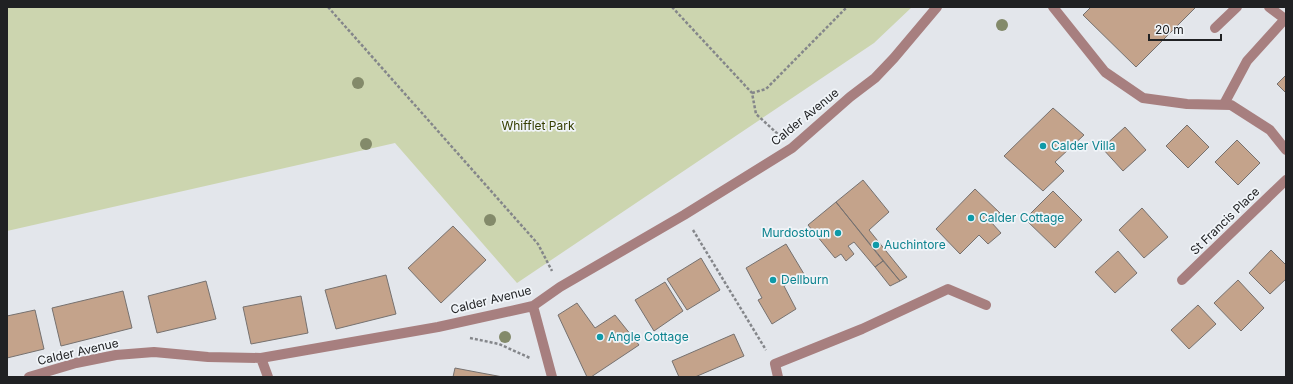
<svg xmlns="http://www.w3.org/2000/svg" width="1293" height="384" font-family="Inter,sans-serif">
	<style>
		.green { fill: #ccd5af }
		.building { fill: #c4a38b; stroke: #76716f }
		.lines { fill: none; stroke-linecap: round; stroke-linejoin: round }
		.path { stroke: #84868a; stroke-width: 2.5; stroke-dasharray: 3 2; stroke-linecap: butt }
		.minor { stroke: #a77f7f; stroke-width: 10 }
		.tree { fill: #838a6a }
		.culture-dot { fill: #0f9aa8; stroke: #f0f4f8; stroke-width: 1.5 }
		.labels { text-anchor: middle; stroke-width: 3.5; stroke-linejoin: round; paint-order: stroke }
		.street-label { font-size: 12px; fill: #202123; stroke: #f0f4f8 }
		.park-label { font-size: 12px; fill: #353e00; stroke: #f0f4f8 }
		.culture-label { font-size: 12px; fill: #0d838f; stroke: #f0f4f8; text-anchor: start }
	</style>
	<rect width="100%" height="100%" fill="#e3e6eb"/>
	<!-- green -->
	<path class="green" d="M7,7H912L874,43L517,283L395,143L7,231Z"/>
	<!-- building -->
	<path class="building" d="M1091,7H1196L1136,67L1083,15Z
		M1286,75V93L1277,84Z
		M1053,108L1084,135L1055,162L1064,171L1043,191L1004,156Z
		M1187,125L1209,147L1188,168L1166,146Z
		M1125,127L1146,150L1123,171L1102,148Z
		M1237,140L1260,163L1238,185L1215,162Z
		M863,180L889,212L869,230L907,277L900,281L836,202Z
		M975,189L1000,213L991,222L1001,233L988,244L979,235L960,254L936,229Z
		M1053,191L1082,220L1055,248L1025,219Z
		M836,202L883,261L875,267L854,242L848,246L854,254L846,261L841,254L835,258L808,225Z
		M1142,208L1168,237L1144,258L1119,230Z
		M453,226L486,260L441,303L408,268Z
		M786,244L804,274L784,286L796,309L772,324L758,300L762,298L746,268Z
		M1271,250L1286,265V279L1270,294L1249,273Z
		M1118,251L1137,273L1115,293L1095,272Z
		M701,258L720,290L687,310L667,279Z
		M883,261L900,281L890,286L875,267Z
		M386,275L396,314L336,329L325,290Z
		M1238,280L1264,308L1241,331L1214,303Z
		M206,281L216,319L157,333L148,296Z
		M665,282L683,311L654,331L635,300Z
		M123,291L132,328L61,346L52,308Z
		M301,296L308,333L251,344L243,307Z
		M577,303L595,328L615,315L639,345L591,377H587L558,315Z
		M1198,305L1216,324L1189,349L1171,330Z
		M35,310L44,349L7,358V316Z
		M734,334L744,356L695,377H679L672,361Z
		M455,368L476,372L503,377H453Z"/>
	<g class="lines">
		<!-- path -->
		<path class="path" d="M328,7L538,244L552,271
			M672,7L752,93L756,114L780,136
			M752,93L766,89L847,7
			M693,230L766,350
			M470,338L499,344L530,358"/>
		<!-- minor -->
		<path class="minor" d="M1053,7L1105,72L1143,98L1187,104L1231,105L1270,130L1286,150
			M1215,28L1237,7
			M1224,104L1247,61L1285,19L1269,7
			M1182,280L1286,180
			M533,306L552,377
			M261,358L268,377
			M29,377L76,363L116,355L154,352L208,357L261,358L438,327L533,306L560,287L684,215L792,148L850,97L875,78L894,58L937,7
			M778,377L775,364L862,329L948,289L986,305"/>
	</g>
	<!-- trees -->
	<g class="tree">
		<circle cx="1002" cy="25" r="6"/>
		<circle cx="358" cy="83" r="6"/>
		<circle cx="366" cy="144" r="6"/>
		<circle cx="490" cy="220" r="6"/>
		<circle cx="505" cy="337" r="6"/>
	</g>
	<!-- markers -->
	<g class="culture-dot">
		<circle cx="1043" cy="146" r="4"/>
		<circle cx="971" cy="218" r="4"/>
		<circle cx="838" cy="233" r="4"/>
		<circle cx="876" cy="245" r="4"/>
		<circle cx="773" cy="280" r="4"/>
		<circle cx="600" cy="337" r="4"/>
	</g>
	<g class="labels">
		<!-- street labels -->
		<g class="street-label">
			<text transform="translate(805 117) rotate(-39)" y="4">Calder Avenue</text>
			<text transform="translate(1225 221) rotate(-44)" y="4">St Francis Place</text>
			<text transform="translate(491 300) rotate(-14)" y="4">Calder Avenue</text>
			<text transform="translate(78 352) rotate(-13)" y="4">Calder Avenue</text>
		</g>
		<!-- park labels -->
		<g class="park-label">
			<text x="538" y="130">Whifflet Park</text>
		</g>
		<!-- culture labels -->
		<g class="culture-label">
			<text x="1051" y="150">Calder Villa</text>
			<text x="979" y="222">Calder Cottage</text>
			<text x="830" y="237" text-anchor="end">Murdostoun</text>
			<text x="884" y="249">Auchintore</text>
			<text x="781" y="284">Dellburn</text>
			<text x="608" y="341">Angle Cottage</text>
		</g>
	</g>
	<!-- border -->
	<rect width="1293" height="384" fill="none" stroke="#202123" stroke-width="16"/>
	<!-- scale -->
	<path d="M1149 34v6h72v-6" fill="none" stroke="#202123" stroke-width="2"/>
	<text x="1155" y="34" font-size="12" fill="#202123" stroke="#f0f4f8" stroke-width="3" paint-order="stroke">20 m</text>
</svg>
